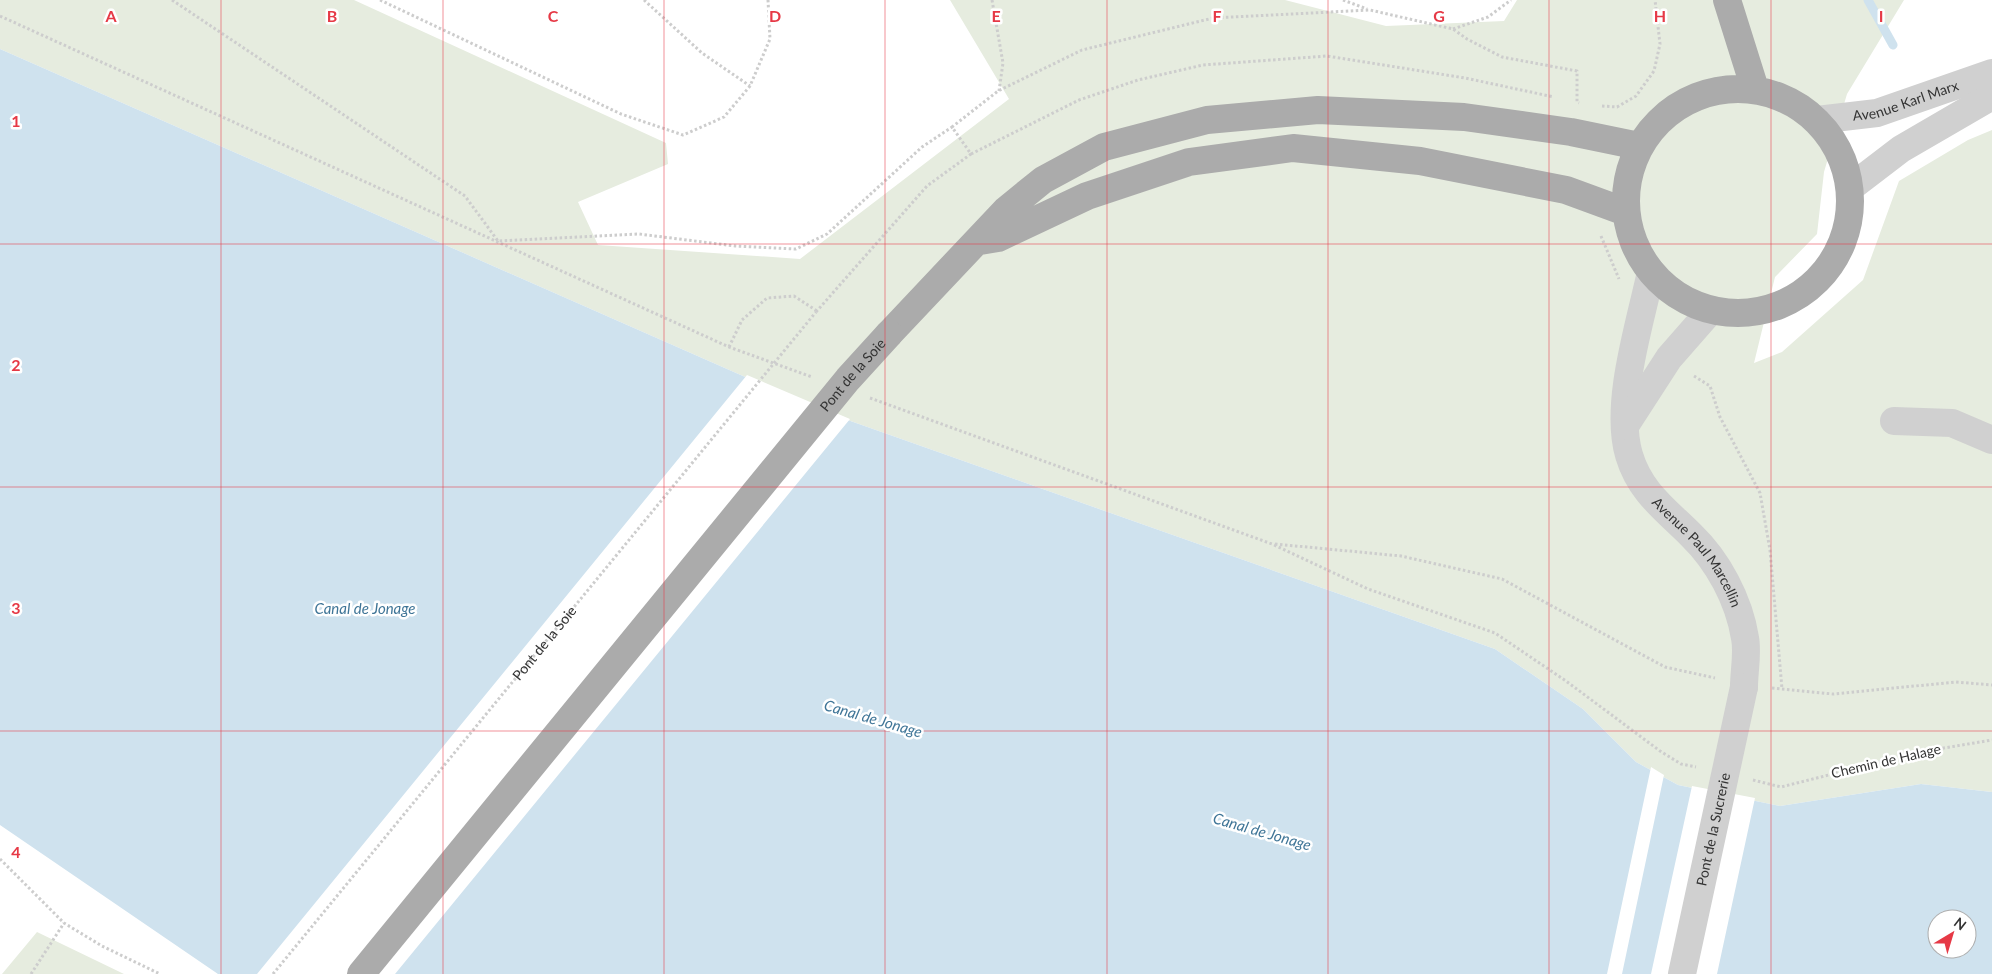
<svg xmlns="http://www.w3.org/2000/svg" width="1992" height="974" font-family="Lato,sans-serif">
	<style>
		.green { fill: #e6ecdf }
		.water { fill: #cfe2ee; fill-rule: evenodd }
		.pier { fill: #fff }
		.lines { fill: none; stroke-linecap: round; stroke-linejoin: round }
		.stream { stroke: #cfe2ee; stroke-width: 9 }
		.path { stroke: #cdcdcd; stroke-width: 3; stroke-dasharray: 2.5 2.5; stroke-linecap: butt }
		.minor { stroke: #d0d0d0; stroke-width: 28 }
		.major { stroke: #ababab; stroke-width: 28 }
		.path-bridge { stroke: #cdcdcd; stroke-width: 3; stroke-dasharray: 2.5 2.5; stroke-linecap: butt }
		.minor-bridge { stroke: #d0d0d0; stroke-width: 28 }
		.major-bridge { stroke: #ababab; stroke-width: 28 }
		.grid { fill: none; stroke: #e63946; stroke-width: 1; stroke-opacity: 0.55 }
		.labels { text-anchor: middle; stroke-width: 5; stroke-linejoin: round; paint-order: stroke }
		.street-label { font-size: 14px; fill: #333; stroke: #fff }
		.water-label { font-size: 15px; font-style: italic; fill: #3f7597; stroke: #fff }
		.grid-label { font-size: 16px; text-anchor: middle; font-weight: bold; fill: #e63946; stroke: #fff; stroke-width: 5; stroke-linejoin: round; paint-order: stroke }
	</style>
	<rect width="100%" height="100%" fill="#fff"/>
	<!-- green -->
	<path class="green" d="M0,0H354L666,143L668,164L578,202L598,245L800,259L1009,99L950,0H1285L1386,26L1504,21L1517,0H1904L1847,94L1824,172L1817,234L1775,277L1754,363L1782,352L1863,280L1899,181L1968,140L1992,130V792L1921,784L1780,806L1678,785L1636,762L1583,709L1495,649L825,412L0,49Z
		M37,932L124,974H2Z"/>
	<!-- water -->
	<path class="water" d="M0,49L825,412L1495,649L1583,709L1636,762L1678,785L1780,806L1921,784L1992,792V974H218L0,825ZM1937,919H1967V949H1937Z"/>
	<!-- pier -->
	<path class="pier" d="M747,375L850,419L395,974H257Z
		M1651,767L1664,775L1622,974H1607Z
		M1692,786L1755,798L1717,974H1651Z"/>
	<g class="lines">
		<!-- stream -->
		<path class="stream" d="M1868,0L1893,45"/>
		<!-- path -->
		<path class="path" d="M172,0L465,196L498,241L639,234L735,246L796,249L827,234L922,147L952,127
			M380,0L621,114L683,135L724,117L750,86L770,39L768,0
			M644,0L702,53L750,86
			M992,0L1003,63L999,91
			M1343,0L1367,9
			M0,16L729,347L812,377
			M1453,29L1488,17L1511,0
			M1602,106L1617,107L1636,96L1654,71L1660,44L1655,0
			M971,154L1079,100L1138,80L1203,65L1327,56L1465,78L1554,97
			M1601,236L1619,279
			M816,312L927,186L971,154L952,127L998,91L1082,50L1213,18L1370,10L1453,29L1467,39L1502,57L1577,71V102L1579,103
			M729,347L742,320L767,298L794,296L817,311
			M1694,376L1710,386L1720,417L1760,493L1770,550L1782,689
			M870,398L1272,544L1368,589L1495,633L1566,681L1660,751L1681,764L1696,767
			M1275,544L1401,556L1502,579L1665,667L1715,678
			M1772,688L1833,694L1956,682L1992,685
			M1753,780L1781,787L1920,752L1992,740
			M0,859L64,923L102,946L160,974
			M31,974L64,923"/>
		<!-- minor -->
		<g class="minor">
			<path id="s1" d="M1817,120L1877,113L1992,73"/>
			<path d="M1850,188L1901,149L1992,96"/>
			<path id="s2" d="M1651,272C1640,324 1614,404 1629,455C1640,492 1665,509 1691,535C1718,561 1739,600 1745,638C1748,653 1744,671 1744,687"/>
			<path d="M1894,421L1952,423L1992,440"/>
			<path d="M1625,426L1669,358L1711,310"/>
		</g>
		<!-- major -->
		<path class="major" d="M1727,0L1755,89
			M1626 201a112 112 0 1 1 224 0a112 112 0 1 1-224 0Z
			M980,241L998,238L1087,196L1189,162L1293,148L1420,161L1566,190L1626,212
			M889,334L1006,210L1043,180L1104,147L1207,120L1318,110L1464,117L1571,132L1639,146"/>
		<!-- path-bridge -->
		<path class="path-bridge" id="s3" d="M273,974L816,312"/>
		<!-- minor-bridge -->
		<path class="minor-bridge" id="s4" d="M1682,974L1744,687"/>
		<!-- major-bridge -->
		<path class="major-bridge" id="s5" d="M361,974L848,379L889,334"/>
	</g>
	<!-- grid -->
	<path class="grid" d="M221,0V974M443,0V974M664,0V974M885,0V974M1107,0V974M1328,0V974M1549,0V974M1771,0V974M0,244H1992M0,487H1992M0,731H1992"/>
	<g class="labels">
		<!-- street labels -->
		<g class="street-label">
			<text dy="5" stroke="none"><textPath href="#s1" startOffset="91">Avenue Karl Marx</textPath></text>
			<text dy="5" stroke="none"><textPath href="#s5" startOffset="775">Pont de la Soie</textPath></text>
			<text dy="5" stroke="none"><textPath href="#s2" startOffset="306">Avenue Paul Marcellin</textPath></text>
			<text dy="5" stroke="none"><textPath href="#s3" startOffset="428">Pont de la Soie</textPath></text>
			<text transform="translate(1886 761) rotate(-13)" y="5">Chemin de Halage</text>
			<text dy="5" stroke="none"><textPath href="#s4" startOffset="148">Pont de la Sucrerie</textPath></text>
		</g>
		<!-- water labels -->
		<g class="water-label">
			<text x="365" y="614">Canal de Jonage</text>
			<text transform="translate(873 719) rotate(16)" y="5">Canal de Jonage</text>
			<text transform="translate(1262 832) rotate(16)" y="5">Canal de Jonage</text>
		</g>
	</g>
	<g class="grid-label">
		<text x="111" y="22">A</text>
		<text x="332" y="22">B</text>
		<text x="553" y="22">C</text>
		<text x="775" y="22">D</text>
		<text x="996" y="22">E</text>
		<text x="1217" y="22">F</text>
		<text x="1439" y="22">G</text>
		<text x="1660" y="22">H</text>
		<text x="1881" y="22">I</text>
		<text x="16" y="127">1</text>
		<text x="16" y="371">2</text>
		<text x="16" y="614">3</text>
		<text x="16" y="858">4</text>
	</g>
	<!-- north arrow -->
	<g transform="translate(1952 934) rotate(38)"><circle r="24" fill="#ffffff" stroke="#adadad"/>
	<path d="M0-4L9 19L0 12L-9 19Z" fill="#e63946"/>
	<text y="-8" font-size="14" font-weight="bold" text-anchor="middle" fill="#333333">N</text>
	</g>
</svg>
